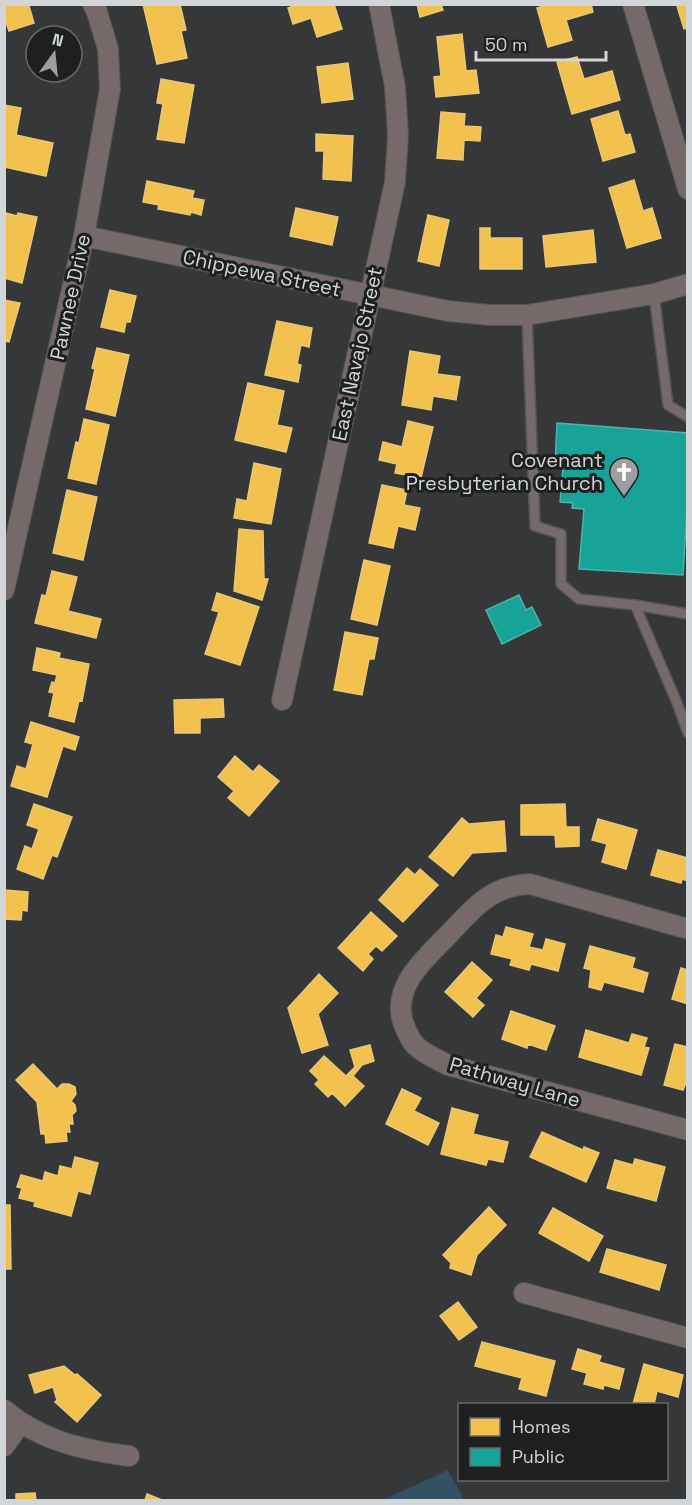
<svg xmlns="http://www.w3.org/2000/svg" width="692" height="1505" font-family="'Space Grotesk',sans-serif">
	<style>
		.green { fill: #335163 }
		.homes { fill: #f2c14e; stroke: #e9c777; stroke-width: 1.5 }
		.public { fill: #17a398; stroke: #4fb2ab; stroke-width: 1.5 }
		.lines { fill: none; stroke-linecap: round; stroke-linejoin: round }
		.service-casing { stroke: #525455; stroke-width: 12 }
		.minor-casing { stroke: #525455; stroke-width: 22 }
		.service { stroke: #76696a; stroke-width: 9 }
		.minor { stroke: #76696a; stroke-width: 20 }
		.labels { text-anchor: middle; stroke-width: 6; stroke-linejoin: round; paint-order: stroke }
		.street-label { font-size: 20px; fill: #d3d6d8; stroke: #1d1f20 }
		.poi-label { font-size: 20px; fill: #d3d6d8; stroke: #1d1f20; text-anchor: end }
	</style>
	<rect width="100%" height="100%" fill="#353739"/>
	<!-- green -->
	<path class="green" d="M448,1470L464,1500H383Z"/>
	<!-- homes -->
	<path class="homes" d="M4,4H32L29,6L34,23L9,31L4,16Z
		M143,4H180L186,30L181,31L187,58L157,64Z
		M299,4H334L342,29L317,37L311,18L293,24L288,8Z
		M417,4H441L443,10L420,17Z
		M550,4H591L593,12L566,20L572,40L548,47L537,8Z
		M681,4H688V27L684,29L677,6Z
		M462,34L466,71L476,70L479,93L436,97L434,77L441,76L437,37Z
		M577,57L584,79L612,71L620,100L572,114L557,62Z
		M348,63L353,99L322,103L317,67Z
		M161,79L194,85L184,143L157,139L163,104L157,103Z
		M4,105L21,108L16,135L53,143L46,176L4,167Z
		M618,111L625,135L630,134L635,152L603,161L591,119Z
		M441,112L465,114L464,126L481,127L480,141L464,140L463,160L437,158Z
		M316,134L353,136L351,181L323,179L324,151H316Z
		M634,180L643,211L652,208L661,238L627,248L609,188Z
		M147,181L194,191L192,198L204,200L201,215L191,212L190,215L158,209L159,205L143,202Z
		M296,208L338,217L332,245L290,236Z
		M6,213L17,216L18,213L37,217L22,283L4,278V221Z
		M428,215L449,220L439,266L418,261Z
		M480,228H490V238H522V269H480Z
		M593,230L596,262L546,267L543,236Z
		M110,290L136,296L130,322H126L124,332L101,327Z
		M4,300L20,303L9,342L4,341Z
		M277,321L312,328L309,347L301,345L297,364L301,365L298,382L265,375Z
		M97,348L129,355L115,416L86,409L95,369L92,368Z
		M410,351L440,356L437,374L460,377L456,400L433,396L431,410L402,405Z
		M248,383L284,391L277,425L292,428L286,452L235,440Z
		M84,419L109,425L96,484L68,478L76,442L79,443Z
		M408,421L433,427L421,478L395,473L397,464L379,460L383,442L402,447Z
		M254,463L281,469L271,524L234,518L237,499L247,501Z
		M382,485L407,490L404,505L420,508L415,530L398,526L393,548L369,543Z
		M67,490L97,497L83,560L53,553Z
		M239,529L263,531L264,579H268L262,600L234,591Z
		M364,560L390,566L377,625L351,619Z
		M52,571L77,577L68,611L101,619L96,638L35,623L42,595L46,596Z
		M217,593L259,607L240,665L205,654L219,612L212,610Z
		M345,632L378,638L374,659H369L362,695L334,690Z
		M37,648L60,653L59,658L89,664L82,701L79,700L74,722L49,716L54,693L49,692L52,682L55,683L57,675L33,670Z
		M223,699L224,717L200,718V733H175L174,700Z
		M31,722L79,737L75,750L63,746L47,797L11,786L17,766L26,769L33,744L25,742Z
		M235,756L253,772L259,765L279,781L249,816L228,798L234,791L218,777Z
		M34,804L72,817L57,857L52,855L43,879L17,869L25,846L32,849L39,829L27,825Z
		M565,804L566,827H579V846L556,847L555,835H521V805Z
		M462,818L469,824L504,821L506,851L472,853L453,876L429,857Z
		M598,819L637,830L626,869L602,862L607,844L592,840Z
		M658,850L688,858V881L682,879L681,883L651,875Z
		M407,868L415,875L420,869L438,885L403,922L379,900Z
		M4,890L28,892L27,911L22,910L21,920L4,919Z
		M371,912L397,936L382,951L376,946L368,954L373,959L363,971L338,948Z
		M506,927L533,934L529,947L543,950L546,939L565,944L558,971L531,964L529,970L510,965L512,959L491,954L496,935L503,937Z
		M590,946L635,958L632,968L648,973L643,992L604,982L601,990L589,987L591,970L584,968Z
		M472,962L492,980L476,998L484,1005L473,1017L445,992Z
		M681,968L688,970V1004L672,999Z
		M319,974L338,993L318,1014L328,1045L302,1053L288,1008Z
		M511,1011L555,1026L546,1050L528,1044L527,1048L502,1039Z
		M586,1030L629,1043L632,1034L647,1038L644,1047L649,1048L641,1075L579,1057Z
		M675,1044L688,1047V1078L683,1090L664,1085Z
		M370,1045L374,1061L362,1065L353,1076L364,1086L345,1106L332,1093L328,1097L315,1084L319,1080L310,1071L324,1056L346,1076L355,1067L350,1050Z
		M33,1064L57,1089L62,1084H69L75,1087L76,1094L71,1101L75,1105L76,1111L72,1115L73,1124H69L70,1132H66L67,1141L46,1143L45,1134H41L37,1102L16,1080Z
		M402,1089L421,1098L414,1111L439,1123L428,1145L386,1124Z
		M452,1108L478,1115L473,1134L508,1142L503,1162L488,1159L486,1165L441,1154Z
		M542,1132L583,1150L584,1147L599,1153L586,1182L530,1157Z
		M75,1157L98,1163L90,1194L78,1191L71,1216L34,1206L35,1202L19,1198L22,1188L17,1187L21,1175L43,1181L45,1172L58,1176L60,1166L72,1169Z
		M635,1159L665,1167L656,1201L607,1188L615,1160L633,1165Z
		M4,1205H10L11,1269H4Z
		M489,1207L506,1225L477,1255L471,1275L450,1268L451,1263L443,1255Z
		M553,1208L603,1236L589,1261L539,1233Z
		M607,1249L666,1265L659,1290L600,1272Z
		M458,1302L477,1327L459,1340L440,1316Z
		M482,1342L555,1361L546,1396L519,1389L522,1378L475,1366Z
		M578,1349L601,1356L599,1362L624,1369L619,1389L604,1385L603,1389L584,1384L587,1373L572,1369Z
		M644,1364L683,1375L678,1397L657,1391L654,1404H633Z
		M64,1366L75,1375L77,1374L101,1395L77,1422L55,1402L57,1400L53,1387L35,1393L29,1375Z
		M35,1493L36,1500H16V1494Z
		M147,1494L162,1500H145Z"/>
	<!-- public -->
	<path class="public" d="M557,423L688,433V493L683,575L579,569L584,509L572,508L573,503L560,502L563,467L555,466Z
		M519,595L526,610L532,607L541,625L502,644L486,610Z"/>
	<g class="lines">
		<!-- service casing -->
		<g class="service-casing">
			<path id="service" d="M654,294L668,405L688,417
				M527,315L535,526L561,534V584L579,599L635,605L688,614
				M635,605L677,703L688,733"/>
		</g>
		<!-- minor casing -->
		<g class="minor-casing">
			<path id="minor" d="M633,4L688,189
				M84,236L448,311L490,315H527L654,294L688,284
				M4,590L84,236L110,89L108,49L97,12L93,4
				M282,700L395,182L398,135L395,87L379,4
				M688,929L530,884C489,886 473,909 447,936C425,959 392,986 403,1022C406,1030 409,1039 416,1046C424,1054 437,1059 448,1065L688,1130
				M524,1293L688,1338
				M4,1410C41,1441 83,1450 129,1456
				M4,1446L20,1424"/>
		</g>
		<!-- service -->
		<use href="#service" class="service"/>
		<!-- minor -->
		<use href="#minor" class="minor"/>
	</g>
	<!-- icons -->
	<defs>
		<g id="church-pin" transform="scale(1.5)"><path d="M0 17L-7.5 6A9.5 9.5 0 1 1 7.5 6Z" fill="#9c9ea0" stroke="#1d1f20"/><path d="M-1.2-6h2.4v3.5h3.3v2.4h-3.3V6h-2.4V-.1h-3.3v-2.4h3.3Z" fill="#fff"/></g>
	</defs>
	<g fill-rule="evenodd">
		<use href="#church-pin" x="624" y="472"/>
	</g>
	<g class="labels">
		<!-- street labels -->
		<g class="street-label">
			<text transform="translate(262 273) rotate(12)" y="7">Chippewa Street</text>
			<text transform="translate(70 297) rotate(-78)" y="7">Pawnee Drive</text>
			<text transform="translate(357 354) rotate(-78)" y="7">East Navajo Street</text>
			<text transform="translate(515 1082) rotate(16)" y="7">Pathway Lane</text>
		</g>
		<!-- poi labels -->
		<g class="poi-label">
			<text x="603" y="467">Covenant<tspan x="603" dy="23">Presbyterian Church</tspan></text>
		</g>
	</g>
	<!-- border -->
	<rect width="692" height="1505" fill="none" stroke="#d3d6d8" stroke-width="12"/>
	<!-- legend -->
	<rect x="458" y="1403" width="210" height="78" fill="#1d1f20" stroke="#66686a" stroke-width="1.5"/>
	<rect x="470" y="1418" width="30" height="18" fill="#f2c14e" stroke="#66686a" stroke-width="1.5"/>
	<text x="512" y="1433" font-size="18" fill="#d3d6d8">Homes</text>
	<rect x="470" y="1448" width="30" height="18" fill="#17a398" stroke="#66686a" stroke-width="1.5"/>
	<text x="512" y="1463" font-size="18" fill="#d3d6d8">Public</text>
	<!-- north arrow -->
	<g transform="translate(54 54) rotate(15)"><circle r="28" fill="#1d1f20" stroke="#66686a" stroke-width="1.5"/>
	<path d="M0-4.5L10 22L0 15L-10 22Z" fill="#9c9ea0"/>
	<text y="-9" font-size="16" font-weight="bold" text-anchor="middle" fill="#d3d6d8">N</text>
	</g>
	<!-- scale -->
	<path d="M476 51v9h130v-9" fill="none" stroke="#d3d6d8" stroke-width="3"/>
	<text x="485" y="51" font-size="18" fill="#d3d6d8" stroke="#1d1f20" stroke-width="4.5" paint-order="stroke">50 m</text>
</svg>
